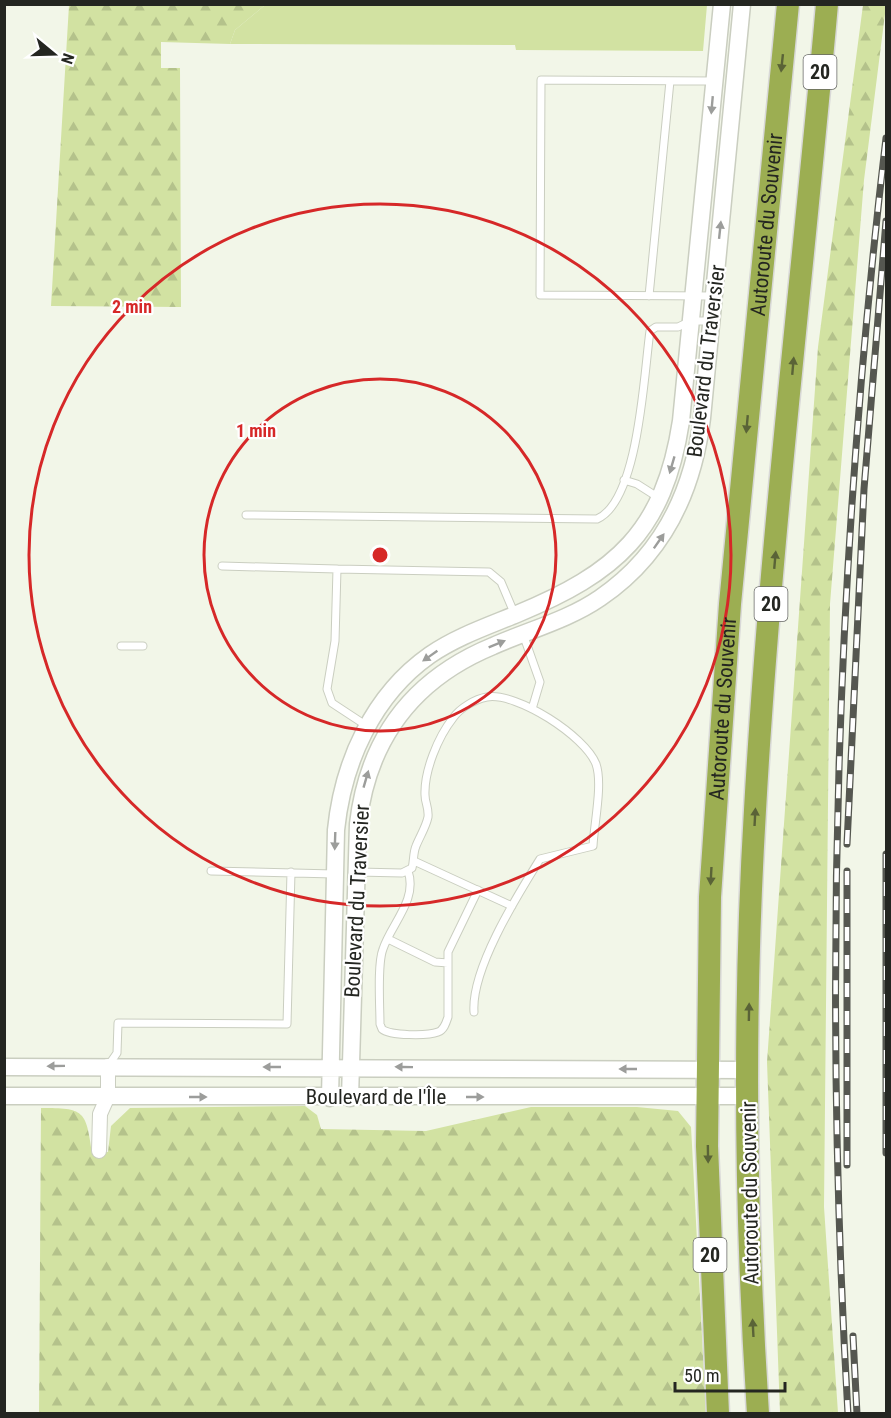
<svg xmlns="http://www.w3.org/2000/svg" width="891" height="1418" font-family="'Roboto Condensed',sans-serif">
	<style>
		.green { fill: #d2e2a2 }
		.forest { fill: url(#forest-firs) }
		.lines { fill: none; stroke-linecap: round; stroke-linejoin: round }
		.service-casing { stroke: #cacec0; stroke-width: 9 }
		.minor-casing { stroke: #cacec0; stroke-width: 16 }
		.tertiary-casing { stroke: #cacec0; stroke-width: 19 }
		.trunk-casing { stroke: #d8d8d7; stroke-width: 25 }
		.service { stroke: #fff; stroke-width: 7 }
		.minor { stroke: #fff; stroke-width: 14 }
		.tertiary { stroke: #fff; stroke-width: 16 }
		.trunk { stroke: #9cae52; stroke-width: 22 }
		.rail-casing { stroke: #555750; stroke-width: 7 }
		.rail { stroke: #fff; stroke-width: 4.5; stroke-dasharray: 14; stroke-linecap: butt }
		.oneway { fill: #5a6337 }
		.oneway2 { fill: #9c9d9b }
		.ring { fill: none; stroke: #d62828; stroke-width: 3 }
		.labels { text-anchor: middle; stroke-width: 4.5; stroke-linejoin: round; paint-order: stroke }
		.shield { fill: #fff; stroke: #666764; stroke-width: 1.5 }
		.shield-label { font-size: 20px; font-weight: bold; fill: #242621 }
		.street-label { font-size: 21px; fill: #242621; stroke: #fff }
		.centre { fill: #d62828; stroke: #fff; stroke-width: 3 }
		.ring-label { font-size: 18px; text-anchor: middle; font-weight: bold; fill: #d62828; stroke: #fff; stroke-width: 4.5; stroke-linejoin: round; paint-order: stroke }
	</style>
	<defs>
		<pattern id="forest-firs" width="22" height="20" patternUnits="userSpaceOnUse" patternTransform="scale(1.5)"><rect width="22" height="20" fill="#d2e2a2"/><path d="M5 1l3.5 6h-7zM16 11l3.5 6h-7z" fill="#b4c28b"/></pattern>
	</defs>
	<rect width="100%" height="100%" fill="#f2f6e8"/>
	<!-- green -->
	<path class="green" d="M265,5H707L703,51L516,50L515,45L230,44L235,30Z"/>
	<!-- forest -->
	<path class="forest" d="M69,5H265L235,30L230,44L161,42V68H180L181,307L51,306Z
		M863,5L886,6L864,180L830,604L824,1207L838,1413H780L767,1062L818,347Z
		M305,1106L317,1115L321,1129L426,1131L531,1107H637L678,1111L691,1127L692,1145L706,1413L39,1414L41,1108C84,1108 86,1110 92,1153L108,1152L111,1126L130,1108Z"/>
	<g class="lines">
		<!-- service casing -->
		<g class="service-casing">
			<path id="service" d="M649,296L670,81
				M714,296L540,295L541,80L714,81
				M624,480L637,484L659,498
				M246,515L597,519C639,501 644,372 650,331L656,327H678L691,321H712
				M222,566L337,569
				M523,634L540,682L532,709
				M121,646H143
				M367,726L332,703L327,689L335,641L337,569L489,572L501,582L515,615
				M414,861L512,906
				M211,871L334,874
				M408,871C418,900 391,924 383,949C377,964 380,1006 380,1024L382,1029C390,1036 428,1036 438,1032C444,1030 446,1023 448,1017V952L478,890
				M358,872L402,873L412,868C414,861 413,853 416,846C420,836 426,827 428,817C429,808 425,803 425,795C424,771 438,737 453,718C460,708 475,699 487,697C517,692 585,736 596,764C603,784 594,824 593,846L540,859C517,896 471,969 474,1012
				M388,939L435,962L448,963
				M108,1066L117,1053L118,1023L287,1024L291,872"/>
		</g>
		<!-- minor casing -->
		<g class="minor-casing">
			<path id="minor" d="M99,1151L100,1114L108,1096V1066"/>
		</g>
		<!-- tertiary casing -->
		<g class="tertiary-casing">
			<path id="tertiary" d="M4,1067L748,1070
				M4,1096H748
				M330,1098L336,830C343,762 373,695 430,655C456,637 488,626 517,614C616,573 664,532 681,421L722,4
				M350,1098L358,824C368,739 413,679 493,646C529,630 568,620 600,598C663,555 693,492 702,418L742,4"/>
		</g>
		<!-- trunk casing -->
		<g class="trunk-casing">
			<g id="trunk">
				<path id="s1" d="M718,1414L707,1146L710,897L730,604L788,4"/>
				<path d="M758,1414C745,1213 743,1011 755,810C770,541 803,273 827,4"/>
			</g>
		</g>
		<!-- service -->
		<use href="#service" class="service"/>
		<!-- minor -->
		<use href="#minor" class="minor"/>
		<!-- tertiary -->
		<use href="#tertiary" class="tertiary"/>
		<!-- trunk -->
		<use href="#trunk" class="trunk"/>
		<!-- rail casing -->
		<g class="rail-casing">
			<path id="rail" d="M847,844L864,489L886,221
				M886,854V1153
				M847,871V1165
				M853,1336L857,1414
				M848,1414C823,989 836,560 886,138"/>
		</g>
		<!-- rail -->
		<use href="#rail" class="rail"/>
	</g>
	<!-- one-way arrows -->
	<defs><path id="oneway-solid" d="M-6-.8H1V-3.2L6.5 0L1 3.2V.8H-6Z" transform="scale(1.5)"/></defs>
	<g class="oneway">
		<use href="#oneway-solid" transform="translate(782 63) rotate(96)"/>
		<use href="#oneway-solid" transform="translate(793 366) rotate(-85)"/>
		<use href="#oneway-solid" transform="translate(747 424) rotate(95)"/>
		<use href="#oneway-solid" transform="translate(775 560) rotate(-85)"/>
		<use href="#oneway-solid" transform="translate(755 817) rotate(-87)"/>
		<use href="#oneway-solid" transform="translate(711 876) rotate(93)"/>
		<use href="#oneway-solid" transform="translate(749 1012) rotate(-89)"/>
		<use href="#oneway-solid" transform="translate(708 1154) rotate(89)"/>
		<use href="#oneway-solid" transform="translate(753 1328) rotate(-93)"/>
	</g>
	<g class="oneway2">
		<use href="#oneway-solid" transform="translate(712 105) rotate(95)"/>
		<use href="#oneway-solid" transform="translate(720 230) rotate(-84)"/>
		<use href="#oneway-solid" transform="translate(672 465) rotate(106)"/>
		<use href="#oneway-solid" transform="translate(659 541) rotate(-55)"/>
		<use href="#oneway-solid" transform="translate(497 644) rotate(-22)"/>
		<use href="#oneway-solid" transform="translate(430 656) rotate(145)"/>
		<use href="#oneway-solid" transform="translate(366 779) rotate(-74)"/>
		<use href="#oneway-solid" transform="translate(335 841) rotate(92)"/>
		<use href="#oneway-solid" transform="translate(56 1066) rotate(179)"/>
		<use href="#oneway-solid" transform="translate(272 1067) rotate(-180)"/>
		<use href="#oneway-solid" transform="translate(404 1067) rotate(-179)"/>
		<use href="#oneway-solid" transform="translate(628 1069) rotate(-180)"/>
		<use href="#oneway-solid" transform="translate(198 1097)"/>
		<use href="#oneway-solid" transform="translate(475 1097)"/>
	</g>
	<!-- distance rings -->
	<g class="ring">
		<circle cx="380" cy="555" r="176"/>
		<circle cx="380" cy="555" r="351"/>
	</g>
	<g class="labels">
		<!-- shield labels -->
		<g class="shield">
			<rect x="803.5" y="55" width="33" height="34" rx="4.5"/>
			<rect x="754.5" y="587" width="33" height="34" rx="4.5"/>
			<rect x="693.5" y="1238" width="33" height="34" rx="4.5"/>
		</g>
		<g class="shield-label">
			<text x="820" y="79">20</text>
			<text x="771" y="611">20</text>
			<text x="710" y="1262">20</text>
		</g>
		<!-- street labels -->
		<g class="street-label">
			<text dy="7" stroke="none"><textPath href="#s1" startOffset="1192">Autoroute du Souvenir</textPath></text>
			<text transform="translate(706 361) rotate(-83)" y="7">Boulevard du Traversier</text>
			<text dy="7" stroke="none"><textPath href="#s1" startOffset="706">Autoroute du Souvenir</textPath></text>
			<text transform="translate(357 901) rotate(-87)" y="7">Boulevard du Traversier</text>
			<text x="376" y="1104">Boulevard de l'Île</text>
			<text transform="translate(750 1193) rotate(-91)" y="7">Autoroute du Souvenir</text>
		</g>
	</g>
	<circle cx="380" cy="555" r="9" class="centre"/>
	<g class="ring-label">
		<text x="132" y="313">2 min</text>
		<text x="256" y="437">1 min</text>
	</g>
	<!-- border -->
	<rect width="891" height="1418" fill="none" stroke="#242621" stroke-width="12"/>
	<!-- north arrow -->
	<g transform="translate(54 54) rotate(109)" stroke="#ffffff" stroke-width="4.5" paint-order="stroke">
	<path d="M0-4.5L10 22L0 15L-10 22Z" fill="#242621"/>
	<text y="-9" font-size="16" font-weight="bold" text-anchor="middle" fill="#242621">N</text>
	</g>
	<!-- scale -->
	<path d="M675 1382v9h110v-9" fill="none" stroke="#242621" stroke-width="3"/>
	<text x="684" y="1382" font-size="18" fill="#242621" stroke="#ffffff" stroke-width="4.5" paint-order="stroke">50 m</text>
</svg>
